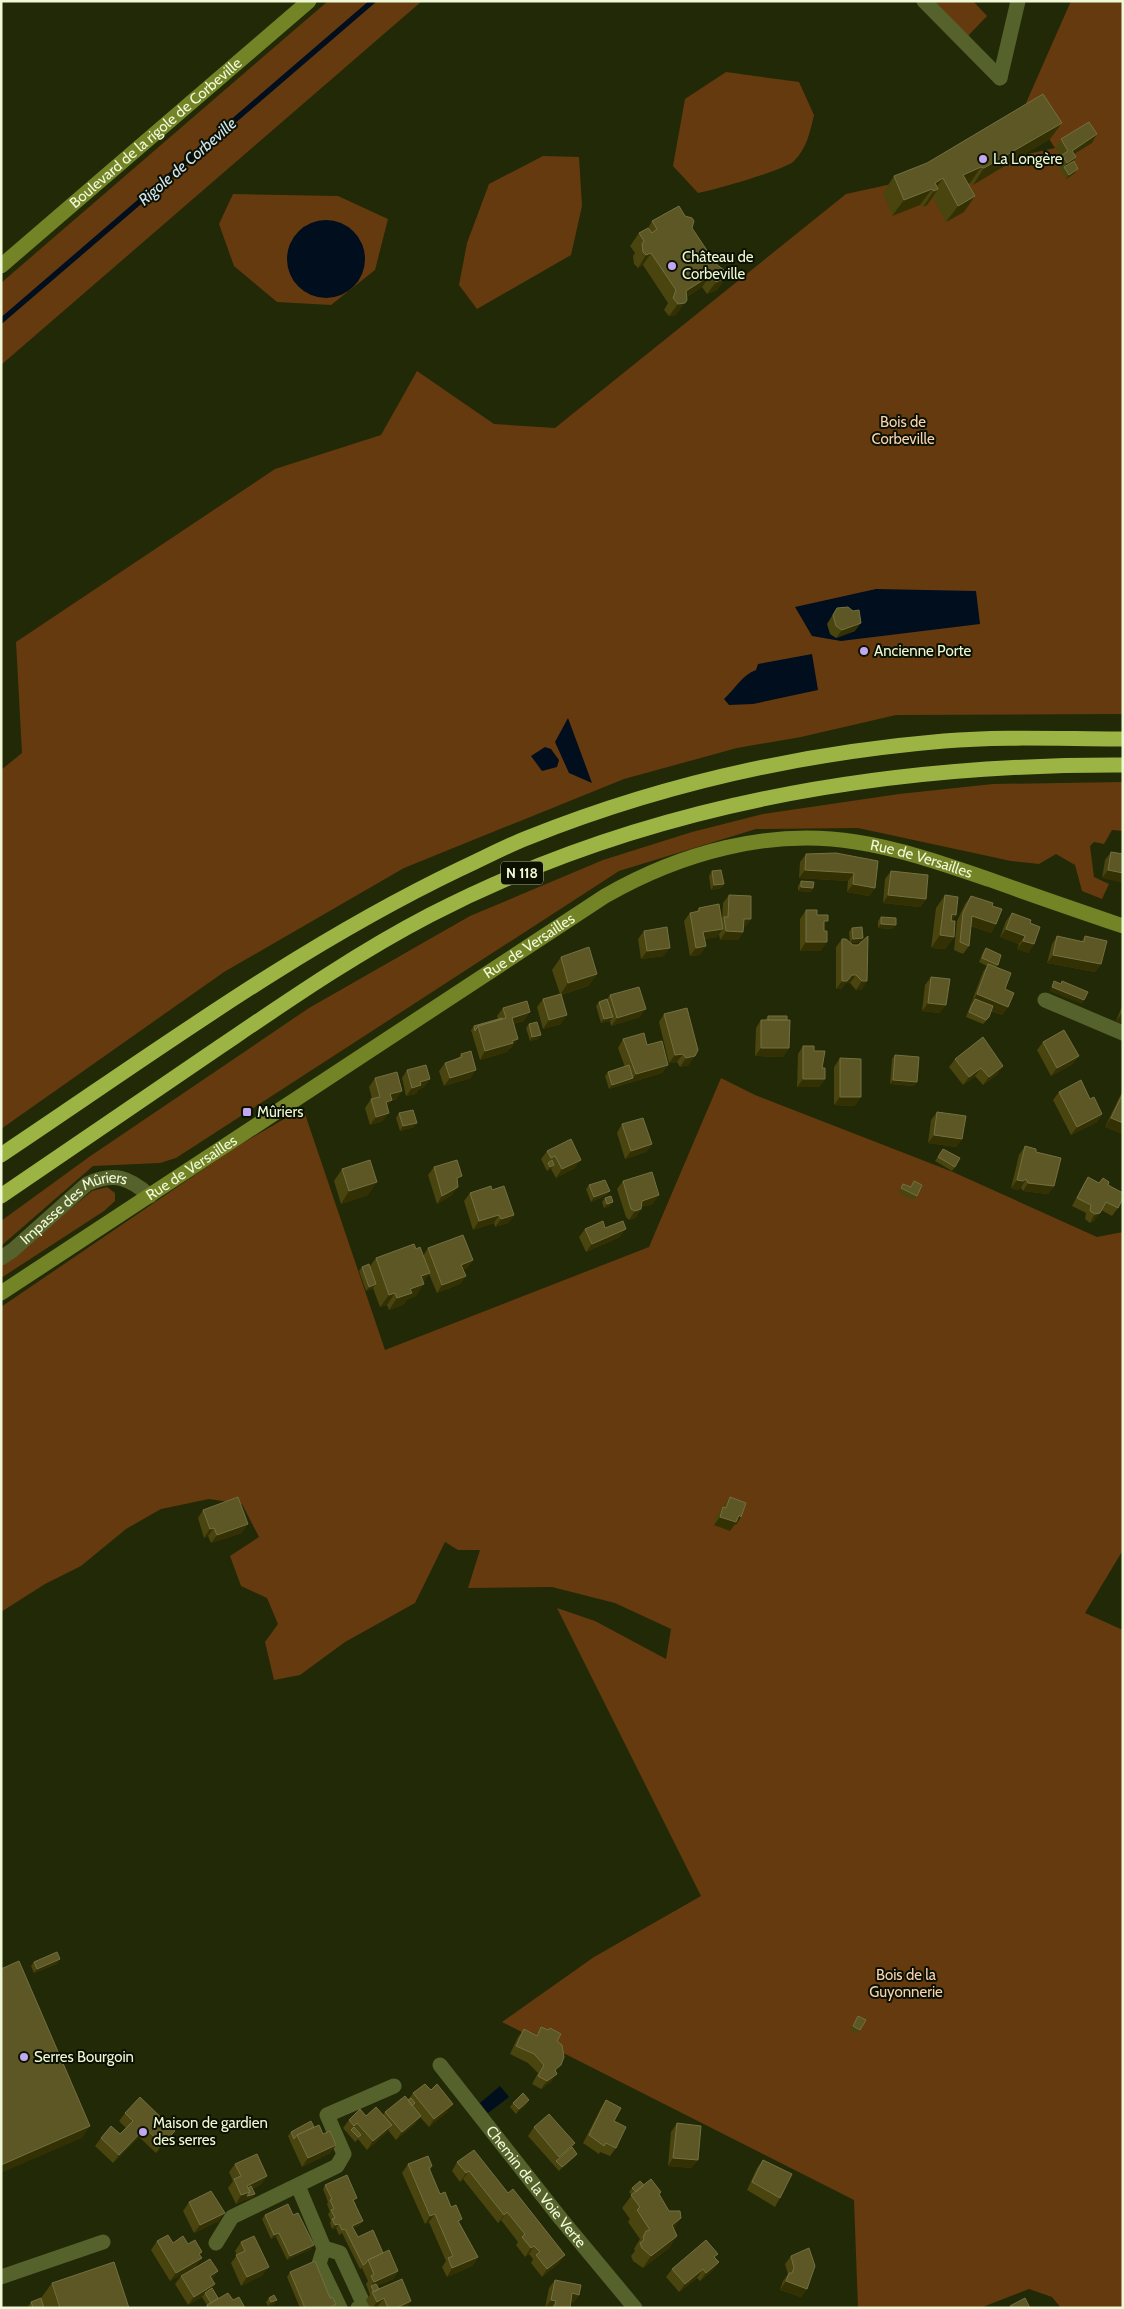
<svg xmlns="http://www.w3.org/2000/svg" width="1124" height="2309" font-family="Cabin,sans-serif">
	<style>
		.green { fill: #663a0f }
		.water { fill: #000e1e }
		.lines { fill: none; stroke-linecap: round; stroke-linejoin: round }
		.stream { stroke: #000e1e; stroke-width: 5.5 }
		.street { stroke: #56622c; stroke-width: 15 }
		.secondary { stroke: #728426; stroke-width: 15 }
		.highway { stroke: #9cb443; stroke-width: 15 }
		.wall { fill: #4a440f }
		.shaded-wall { fill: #333103 }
		.building { fill: #5c5725; stroke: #737041 }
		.poi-dot { fill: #c2a8f3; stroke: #0c1100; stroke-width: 2 }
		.labels { text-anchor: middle; stroke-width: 4; stroke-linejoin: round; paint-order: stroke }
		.shield { fill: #0c1100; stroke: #abb397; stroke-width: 1 }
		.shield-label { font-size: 14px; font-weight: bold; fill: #eff9d8 }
		.street-label { font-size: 15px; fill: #eff9d8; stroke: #0c1100 }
		.poi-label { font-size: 15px; fill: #eff9d8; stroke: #0c1100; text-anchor: start }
		.park-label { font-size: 15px; fill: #f8d2b4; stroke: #0c1100 }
		.water-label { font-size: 16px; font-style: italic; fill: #d0e4f2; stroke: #0c1100 }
	</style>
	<rect width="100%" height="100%" fill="#222907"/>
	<!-- green -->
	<path class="green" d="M328,1H422L1,365V283Z
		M931,1H973L987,16L966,38Z
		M1071,1H1123V714L896,715L801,737L737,748L624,779L404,868L224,972L1,1129V770L22,753L16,642L275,469L381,435L417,371L494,424L555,428L846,194L1055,148L1026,103Z
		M726,72L799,82L814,115C810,132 807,148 794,161C785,170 714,190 698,193L673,166L685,99Z
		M543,156L579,157L582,206L571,255L477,309L459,285L467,243L489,184Z
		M233,194L338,196L388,219L375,270L331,305L277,302L234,266L219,224Z
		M1123,782V831L1112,830L1104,844L1094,842L1090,846L1094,877L1109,884L1102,899L1082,891L1075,865L1056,854L1039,864L1011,861L858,828L756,829L619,871L176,1158L160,1163L93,1166L1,1246V1221L89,1157L309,1008L470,916L603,860L692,832L763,814L899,794L993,784Z
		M721,1078L755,1095L953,1172L1097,1237L1123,1232V1550L1085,1613L1123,1630V2308H1061L1052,2297L1029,2289L980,2308H858L854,2200L502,2022L594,1957L701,1896L557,1608L595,1621L666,1659L671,1629L615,1603L552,1587L468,1588L480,1550H458L445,1542L415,1603L345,1642L300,1675L274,1680L265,1642L278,1624L267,1598L241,1586L230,1556L259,1537L242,1504L209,1499L161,1509L126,1529L81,1566L45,1584L1,1612V1307L236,1147L303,1108L385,1350L649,1247Z
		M107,1187L115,1193V1201L104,1211L1,1278V1266L92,1191Z"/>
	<!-- water -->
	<path class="water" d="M287 259a39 39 0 1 1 78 0a39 39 0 1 1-78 0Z
		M876,589L976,591L980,624L841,641L812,636L795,607Z
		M812,654L818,690L753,704L729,705L724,699C735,689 742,675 756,670L758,664Z
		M568,718L592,783L569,773L555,742Z
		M545,747L551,749L559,760L557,767L542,771L531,756Z
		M500,2086L509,2097L488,2113L480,2103Z"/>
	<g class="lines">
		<!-- stream -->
		<path class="stream" d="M1,321L373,1"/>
		<!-- street -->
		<g class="street">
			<path d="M924,1L1000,78"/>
			<path d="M1000,78L1018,1"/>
			<path d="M1045,1000L1123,1033"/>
			<path id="s1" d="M1,1258L13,1250L87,1184C114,1172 129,1177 150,1196"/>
			<path id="s2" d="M440,2065L561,2219L635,2308"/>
			<path d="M298,2186L324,2248L319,2264L340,2308"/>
			<path d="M216,2243L232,2217L337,2166L344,2154L327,2115L394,2086"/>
			<path d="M324,2248L340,2253L364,2305L358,2308"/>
			<path d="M1,2277L103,2242"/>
		</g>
		<!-- secondary -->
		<g class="secondary">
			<path id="s3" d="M1,266L309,1"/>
			<path id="s4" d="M1,1293L605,896C680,853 769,828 856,842C902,849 947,865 991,880C1035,896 1079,911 1123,926"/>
		</g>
		<!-- highway -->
		<path class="highway" d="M1,1155C151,1055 297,947 460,869C482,859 504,847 527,838C659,785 802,753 944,741C1003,736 1064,739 1123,739
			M1,1196C74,1146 148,1096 221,1046C289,1000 357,953 430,915C645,804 883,764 1123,765"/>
	</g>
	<!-- wall -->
	<path class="wall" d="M1050,139L973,185L970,183H968L975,196L964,212L946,222L932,197L927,205L923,207L920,205L892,216L883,193L894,176Z
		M1061,139L1092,143L1074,154L1076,157L1074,161L1075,173L1066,179L1056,163L1061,156L1055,148Z
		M652,221L692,228L725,278L717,290L707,294L702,287L687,297L676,315L669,316L664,310L668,303L643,265L638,268L634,264L633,256L635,253L630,246L639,233L648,228Z
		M837,608L855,631L836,638L830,634L827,624Z
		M1111,852L1123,854L1102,878L1105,860Z
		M836,853L875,888L869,896L847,892L848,881L799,878L800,862L806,854Z
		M712,871L724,884L721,888L711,890L709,876Z
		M891,871L926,899L920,907L883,903L885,879Z
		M801,881L813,888L811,892L798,891V886Z
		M729,895L751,919L745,927H744L743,932L738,940H720L719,934L717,937L705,939L706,946L700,955L690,956L684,921L690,913L696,912L699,908L722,920V919L723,903Z
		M945,895L956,915L952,921L954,937L945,949L931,948L936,908Z
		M971,896L992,906L996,924L991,933L971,926L969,946L963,954L954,950L957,921L965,904Z
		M806,910L817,915L824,925L821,951H800V919Z
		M1012,913L1030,923L1034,944L1028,953L1017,949L1019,944L1000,937L1006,921Z
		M881,917L893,929L878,928V921Z
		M852,928L863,938L860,942L851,943L853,945H858L868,936L862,990H856L850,983H846L841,989H836V947L842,939L850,943L849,932Z
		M644,931L664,956L641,959L638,939Z
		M1057,936L1081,942L1085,936L1101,964L1095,972L1047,963L1052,944Z
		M986,948L998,965L996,967L1005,989L1008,1007L1002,1015L991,1011L986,1021L983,1024L966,1017L983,972L987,966L979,962L983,952Z
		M561,957L597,974L588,986L561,995V1024L543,1029L537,1007L543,999L560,994L552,970Z
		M931,977L940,1013L922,1011L925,985Z
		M610,995L640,1017L611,1026L610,1021L601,1023L596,1006L599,1002L607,999Z
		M1123,1004V1024L1116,1021Z
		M503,1008L524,1021L513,1024L512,1047L510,1048L507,1052L480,1060L471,1030L474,1026L498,1019L497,1016Z
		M687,1008L689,1065L680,1067L677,1062L669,1063L659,1022L664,1014Z
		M768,1016L787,1020L789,1048L783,1057L755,1056L756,1028L761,1020H765Z
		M529,1024L538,1039L530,1041L526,1028Z
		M623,1039L647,1045L668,1065L662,1073L609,1089L605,1076L608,1072L625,1067L618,1048Z
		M1043,1042L1073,1064L1051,1076L1037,1050Z
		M803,1046L814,1051L822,1068L825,1079L819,1087H797L798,1054Z
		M461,1054L471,1078L444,1086L439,1071L445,1063L458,1059Z
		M895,1055L914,1086L890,1084L892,1059Z
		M840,1058L855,1106L834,1105V1067Z
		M955,1059L998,1074L983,1085L975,1076L963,1085L949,1067Z
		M407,1070L430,1079L424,1087L419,1089L416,1094L406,1096L402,1078Z
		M375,1078L397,1099L391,1101L387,1106L383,1121L370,1125L365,1108L371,1099H372L369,1087Z
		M1123,1088V1134L1105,1127L1121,1094Z
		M1059,1092L1090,1099L1102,1114L1097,1122L1071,1135L1053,1100Z
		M937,1112L957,1147L928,1143L931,1120Z
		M399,1113L414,1127L400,1131L396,1118Z
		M622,1124L652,1144L646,1152L625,1159L617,1133Z
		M1025,1146L1036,1152L1054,1186L1048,1194L1023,1191L1021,1188L1017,1190L1011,1188L1019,1155Z
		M943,1149L955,1167L952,1171L935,1161Z
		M547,1151L575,1168L556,1178L551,1169L547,1171L541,1159Z
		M434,1167L457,1182L452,1195L437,1204L428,1175Z
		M342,1169L368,1195L341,1204L334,1181Z
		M1088,1177L1099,1183L1108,1185L1118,1208L1112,1216L1101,1210L1094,1221L1090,1223L1085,1219L1086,1213L1072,1206L1083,1185Z
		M623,1181L653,1204L641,1207V1209L635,1218L629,1220L626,1217L617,1189Z
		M914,1181L917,1196L914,1200L898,1193L903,1184L910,1187Z
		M589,1185L610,1191L607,1195L591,1202L586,1189Z
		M492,1190L514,1215L508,1223L495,1227L494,1223L473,1230L464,1201L470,1193Z
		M605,1198L610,1206L604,1208L602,1202Z
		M605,1228L620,1237L586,1252L579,1237L585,1229Z
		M428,1248L473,1260L467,1268L463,1270L466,1276L460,1284L437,1293L429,1274L423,1282L416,1296L408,1299L403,1305L389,1310L387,1305L380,1307L373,1288L366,1291L359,1271L362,1267L370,1266L376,1258L416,1249L423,1256Z
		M730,1497L741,1517L736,1525L735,1524L730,1531L714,1525L717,1515Z
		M203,1510L242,1533L211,1543L208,1536L204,1538L198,1518Z
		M60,1959L57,1964L34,1973L31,1966L34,1962Z
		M858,2016L860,2030L857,2034L850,2030Z
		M541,2027L557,2041L556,2072L551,2082L541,2089L532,2084L538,2073L528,2063L510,2054L518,2037L524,2029L535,2035Z
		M413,2093L447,2112L429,2127L420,2117L415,2124L396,2140L388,2130L386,2133L367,2150L358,2139L355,2142L343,2128L349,2120L367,2115H383L385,2112L408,2100Z
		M606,2100L614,2121L616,2148L610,2156L600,2152L599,2154L583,2143L601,2108Z
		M513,2103L526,2105L516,2114L510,2107Z
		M125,2113L175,2131L169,2139L156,2153L139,2137L113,2163L95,2146L101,2138L120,2134L126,2128L119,2121Z
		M677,2123L692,2168L668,2166L671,2132Z
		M314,2127L336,2145L330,2153L302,2167L291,2143L292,2142L291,2143L288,2136L291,2132Z
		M534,2127L575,2143L572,2147L577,2154L574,2158L559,2171L528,2136Z
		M474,2150L559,2263L542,2277L531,2263L533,2259L529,2254L525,2257L516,2245L518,2242L501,2220L498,2223L463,2179L460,2182L452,2171L457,2162Z
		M763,2160L780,2198L775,2207L747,2190L757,2168Z
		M235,2164L267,2176L261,2184L252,2189L255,2194L252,2198L244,2200L236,2204L228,2188L233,2181L229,2172Z
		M408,2164L432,2166L430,2170L440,2194L451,2207L478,2257L472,2266L447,2277L442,2267L446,2261L429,2222L425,2224L402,2173Z
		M325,2185L355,2202L360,2225L353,2228L358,2237L383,2253L398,2271L393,2279L377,2286L379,2289L407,2308H379L378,2306L375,2308H370L366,2300L370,2295L366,2284L368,2281L362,2268L360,2269L342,2233L339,2235L336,2228L332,2229L330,2223L331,2221L328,2214L330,2212L327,2204L328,2202L323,2189Z
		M644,2185L660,2195L677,2236L669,2248L643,2268L633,2261L631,2256L635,2251L634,2249L640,2239L628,2222L630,2219L622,2208L632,2195L629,2192L632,2188Z
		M189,2202L219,2221L194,2233L183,2211Z
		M265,2215H293L311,2249L287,2260L276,2237L271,2239L262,2219Z
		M157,2241L188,2244L196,2266L170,2281L151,2250Z
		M241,2242L263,2275L241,2286L231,2263L237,2255L235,2251Z
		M791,2256L807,2289L801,2297L780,2290L783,2281L788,2274L785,2264Z
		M719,2262L713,2270L700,2281L697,2278L679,2292L666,2277L672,2269Z
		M218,2271L212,2279V2288L218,2298L233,2300L245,2308H205L207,2305L202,2297L188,2305L175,2284L181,2276Z
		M290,2272L330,2298L333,2308H300L287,2277Z
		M555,2280L579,2295L573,2303L571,2302L570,2308H545L549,2288Z
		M52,2283L129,2308H27L31,2302L41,2298Z
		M269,2298L274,2304L268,2306L266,2302Z"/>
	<!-- shaded-wall -->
	<path class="shaded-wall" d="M1062,123L1050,139L973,185L984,168Z
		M1097,134L1092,143L1066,159L1072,151Z
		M1076,157L1071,165L1064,167L1067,163Z
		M981,167L970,183L951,191L963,175Z
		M1078,169L1075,173L1066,179L1069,175Z
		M943,178L934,191L932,189L920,205L892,216L904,200Z
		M938,189L927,205L923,207L934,191Z
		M975,196L964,212L946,222L958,206Z
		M651,253L643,265L638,268L646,255Z
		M711,275L702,287L677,304L686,291Z
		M725,278L717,290L707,294L716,282Z
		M687,300L676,315L669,316L678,304Z
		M861,623L855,631L836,638L842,630Z
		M805,870L854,873L848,881L799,878Z
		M1108,870L1123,873V883L1102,878Z
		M724,884L721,888L711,890L714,885Z
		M853,884L875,888L869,896L847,892Z
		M801,887L813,888L811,892L798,891Z
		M888,895L926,899L920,907L883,903Z
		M952,914L956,915L948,927Z
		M972,916L996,924L991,933L967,924Z
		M744,919H751L745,927H738Z
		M881,924L896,925L893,929L878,928Z
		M723,929L717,937L698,940L703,932Z
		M1006,929L1025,936L1019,944L1000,937Z
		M726,931L743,932L738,940H720Z
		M940,935L954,937L945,949L931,948Z
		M863,938L860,942L850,943L853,939Z
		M1023,941L1034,944L1028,953L1017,949Z
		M806,942H827L821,951H800Z
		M706,946L700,955L690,956L696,948Z
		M670,948L664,956L641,959L647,951Z
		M1053,955L1101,964L1095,972L1047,963Z
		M597,974L588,986L560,995L568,983Z
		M852,975H856L850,983H846L841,989H836L842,981Z
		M862,981H867L862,990H856Z
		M1052,987L1084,1000L1082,1004L1049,991Z
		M977,994L1008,1007L1002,1015L973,1003L975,999L972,1003H971Z
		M928,1003L946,1005L940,1013L922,1011Z
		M646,1009L640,1017L611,1026L617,1018Z
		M530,1012L524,1021L506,1026L512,1018Z
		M1122,1013H1123V1024L1116,1021Z
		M567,1015L561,1024L543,1029L549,1020Z
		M613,1017L610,1021L601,1023L604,1019Z
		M541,1035L538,1039L530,1041L532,1037Z
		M518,1039L512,1047L510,1048L507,1052L480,1060L485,1051Z
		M761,1048H789L783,1057L755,1056Z
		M683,1054L677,1062L669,1063L675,1055Z
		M695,1056L689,1065L680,1067L686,1058Z
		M1079,1056L1073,1064L1051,1076L1057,1068Z
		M668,1065L662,1073L609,1089L612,1085L633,1078L636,1074Z
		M1003,1066L998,1074L983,1085L989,1077Z
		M981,1068L975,1076L963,1085L969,1077Z
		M476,1070L471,1078L444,1086L450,1078Z
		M430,1079L424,1087L419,1089L416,1094L406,1096L412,1088L420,1082Z
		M803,1079H825L819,1087H797Z
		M893,1080L917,1082L914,1086L890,1084Z
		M402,1091L397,1099L391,1101L386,1108L380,1110L390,1094Z
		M840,1097H861L855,1106L834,1105Z
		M389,1113L383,1121L370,1125L376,1117Z
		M1102,1114L1097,1122L1071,1135L1077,1127Z
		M1111,1118L1123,1123V1134L1105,1127Z
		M417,1123L414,1127L400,1131L403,1126Z
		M934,1135L962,1139L957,1147L928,1143Z
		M652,1144L646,1152L625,1159L631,1151Z
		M581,1160L575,1168L556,1178L562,1169Z
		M554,1165L551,1169L547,1171L550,1167Z
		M1026,1179L1021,1188L1017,1190L1011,1188L1017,1180Z
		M377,1182L368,1195L341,1204L349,1191Z
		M1028,1183L1054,1186L1048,1194L1023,1191Z
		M458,1187L452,1195L437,1204L442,1196Z
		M610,1191L607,1195L591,1202L594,1197Z
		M659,1195L653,1204L636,1209L642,1201Z
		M613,1202L610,1206L604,1208L607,1204Z
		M641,1209L635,1218L629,1220L635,1211Z
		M1100,1213L1094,1221L1090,1223L1095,1214Z
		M499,1215L494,1223L473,1230L479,1221Z
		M514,1215L508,1223L495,1227L501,1219Z
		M626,1229L620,1237L586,1252L592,1244Z
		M473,1260L467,1268L456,1273L461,1265Z
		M430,1273L421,1285L424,1284L416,1296L408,1299L403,1305L389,1310L397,1298L410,1289L421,1276Z
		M466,1276L460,1284L437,1293L442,1285Z
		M376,1284L373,1288L366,1291L369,1287Z
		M395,1293L387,1305L380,1307L389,1295Z
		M739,1515L741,1517L736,1525L735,1524L730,1531L714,1525L720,1517Z
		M248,1524L242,1533L211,1543L217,1535Z
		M214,1528L208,1536L204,1538L210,1529Z
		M60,1959L57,1964L34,1973L37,1969Z
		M557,2074L551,2082L541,2089L547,2081Z
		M529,2100L526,2105L516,2114L519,2109Z
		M453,2104L447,2112L429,2127L434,2119Z
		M421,2116L415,2124L396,2140L402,2132Z
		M392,2125L386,2133L367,2150L373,2141Z
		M90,2126L82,2138L1,2173V2165Z
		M145,2128L139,2137L113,2163L119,2155Z
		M175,2131L169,2139L156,2153L162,2144Z
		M575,2143L569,2152L556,2161L559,2157Z
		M336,2145L330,2153L302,2167L308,2158Z
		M577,2154L574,2158L559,2171L562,2167Z
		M673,2158L698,2160L692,2168L668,2166Z
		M469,2171L463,2179L460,2182L466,2173Z
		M267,2176L261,2184L245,2192L247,2186Z
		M250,2192L244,2200L236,2204L241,2195Z
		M255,2194L252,2198L244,2200L247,2196Z
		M507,2212L501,2220L498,2223L504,2215Z
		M225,2213L219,2221L194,2233L200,2225Z
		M435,2214L429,2222L425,2224L430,2216Z
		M681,2218L673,2230L672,2225Z
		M363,2221L360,2225L349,2230L352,2226Z
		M339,2224L336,2228L332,2229L335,2225Z
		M279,2233L276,2237L271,2239L274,2235Z
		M677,2236L669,2248L643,2268L651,2256Z
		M314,2245L311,2249L287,2260L290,2256Z
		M534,2246L529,2254L525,2257L531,2248Z
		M565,2255L559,2263L542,2277L547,2269Z
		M478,2257L472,2266L447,2277L452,2268Z
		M202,2258L196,2266L170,2281L176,2273Z
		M719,2262L713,2270L700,2281L706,2273Z
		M269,2267L263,2275L241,2286L247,2277Z
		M703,2269L697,2278L679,2292L685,2284Z
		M218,2271L212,2280L210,2276Z
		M398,2271L393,2279L372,2288L371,2286L374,2282Z
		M786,2281L807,2289L801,2297L780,2290Z
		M215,2284L209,2293H205L202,2297L188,2305L194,2297Z
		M572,2293L579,2295L573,2303L567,2302Z
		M384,2298L378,2306L375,2308H372L377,2302Z
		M277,2300L274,2304L268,2306L271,2302Z
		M551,2300L556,2301L551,2308L547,2307L545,2308Z
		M411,2301L407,2308H396Z"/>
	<!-- building -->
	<path class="building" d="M1043,94L1062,123L984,168L981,167L963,175L975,196L958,206L943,178L935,183L938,189L934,191L932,189L904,200L894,176L927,163Z
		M1089,122L1097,134L1072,151L1076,157L1067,163L1062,155L1068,151L1061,139Z
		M1074,161L1078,169L1069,175L1064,167Z
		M679,206L685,216L692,218L694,221L692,228L716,264L724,270L725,278L716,282L711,275L686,291L687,300L685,303L678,304L673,298L676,290L651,253L646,255L643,252L642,244L644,241L639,233L648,228L652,233L657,229L652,221Z
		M848,607L853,611L859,610L861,623L842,630L836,626L833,615L837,608Z
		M1111,852L1123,854V873L1108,870Z
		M836,853L878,861L875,888L853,884L854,873L805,870L806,854Z
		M721,870L724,884L714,885L712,871Z
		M891,871L928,875L926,899L888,895Z
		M801,881L814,882L813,888L801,887Z
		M729,895L751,896V919H744L743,932L726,931L724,917H728Z
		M945,895L958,897L956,915L952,914L951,921H955L954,937L940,935Z
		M971,896L993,903L992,906L1002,909L996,924L972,916L969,946L960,942L963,913Z
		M719,904L723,929L703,932L706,946L696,948L690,913L699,911V908Z
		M806,910H817V915H828V921H824V931H827V942H806Z
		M1012,913L1031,920L1030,923L1040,927L1034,944L1023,941L1025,936L1006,929Z
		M881,917L896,918V925L881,924Z
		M667,927L670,948L647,951L644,931Z
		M862,927L863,938L853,939L852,928Z
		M868,936L867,981H862L856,975H852L847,981H842V939H846L853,945H858Z
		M1057,936L1084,942L1085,936L1107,941L1101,964L1053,955Z
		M589,947L597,974L568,983L561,957Z
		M986,948L1001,955L998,965L982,958Z
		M988,964L1011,973L1005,989L1014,993L1008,1007L977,994Z
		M931,977L950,979L946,1005L928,1003Z
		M1054,981L1061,984L1062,981L1088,992L1084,1000L1052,987Z
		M639,987L646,1009L617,1018L610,995Z
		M561,994L567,1015L549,1020L543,999Z
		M607,999L613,1017L604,1019L599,1002Z
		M975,999L993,1006L989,1017L986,1020L969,1012Z
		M527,1001L530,1012L512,1018L518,1039L512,1041L513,1043L485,1051L478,1026L506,1018L503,1008Z
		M687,1008L698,1050L695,1056L686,1058L683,1054L675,1055L664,1014Z
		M768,1016H787V1020H768Z
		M502,1018V1019L478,1026L475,1031L474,1026Z
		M761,1020H790L789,1048H761Z
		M537,1022L541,1035L532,1037L529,1024Z
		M1064,1030L1079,1056L1057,1068L1043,1042Z
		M644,1033L647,1045L662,1041L668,1065L636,1074L623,1039Z
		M983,1037L1003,1066L989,1077L981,1068L969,1077L955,1059Z
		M803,1046H814V1051H825L822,1068H825V1079H803Z
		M471,1051L476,1070L450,1078L445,1063L462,1057L461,1054Z
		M895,1055L919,1057L917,1082L893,1080Z
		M840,1058L861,1059V1097H840Z
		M426,1065L430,1079L420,1082L421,1085L412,1088L407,1070Z
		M629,1065L633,1078L612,1085L608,1072Z
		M397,1072L402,1091L390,1094L392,1100L386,1102L389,1113L376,1117L371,1099L380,1097L375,1078Z
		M1081,1080L1090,1099L1094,1097L1102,1114L1077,1127L1059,1092Z
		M1123,1093V1123L1111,1118Z
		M413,1110L417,1123L403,1126L399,1113Z
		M937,1112L966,1116L962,1139L934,1135Z
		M643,1118L652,1144L631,1151L622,1124Z
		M571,1139L581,1160L562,1169L555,1156L551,1158L547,1151Z
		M1025,1146L1036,1149V1152L1061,1158L1054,1186L1028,1183L1026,1179L1023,1181L1017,1180Z
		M943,1149L960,1158L955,1167L938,1157Z
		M370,1160L377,1182L349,1191L342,1169Z
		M457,1160L462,1176L457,1178L458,1187L442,1196L434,1167Z
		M552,1160L554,1165L550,1167L548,1163Z
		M652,1172L659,1195L642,1201L641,1209L635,1211L631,1209L623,1181Z
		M1088,1177L1099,1183L1103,1178L1109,1182L1108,1185L1123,1193V1198L1118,1208L1106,1202L1100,1213L1095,1214L1090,1211L1091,1205L1077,1198Z
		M605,1180L610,1191L594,1197L589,1185Z
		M914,1181L922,1185L917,1196L901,1188L903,1184L911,1187Z
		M491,1186L492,1190L504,1186L514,1215L501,1219L499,1215L479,1221L470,1193Z
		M611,1196L613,1202L607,1204L605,1198Z
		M603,1221L605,1228L623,1221L626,1229L592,1244L585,1229Z
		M463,1235L473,1260L461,1265L466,1276L442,1285L428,1248Z
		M414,1244L416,1249L420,1247L430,1273L421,1276L424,1284L410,1289L412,1293L397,1298L395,1293L389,1295L376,1258Z
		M369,1264L376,1284L369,1287L362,1267Z
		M238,1497L248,1524L217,1535L214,1528L210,1529L203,1510Z
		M730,1497L746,1503L741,1517L739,1515L736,1522L720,1517L723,1507L726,1508Z
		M57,1952L60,1959L37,1969L34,1962Z
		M19,1961L90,2126L1,2165V1969Z
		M858,2016L866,2020L860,2030L853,2026Z
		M541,2027L548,2030L550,2028L561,2034L557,2041L562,2045L564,2057L561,2065L555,2070L557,2074L547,2081L538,2076L544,2065L534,2054L516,2046L524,2029L537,2036Z
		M425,2084L431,2090L437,2084L453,2104L434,2119L413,2093Z
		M523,2093L529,2100L519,2109L513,2103Z
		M405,2096L421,2116L402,2132L385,2112Z
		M140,2097L175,2131L162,2144L145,2128L119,2155L101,2138L111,2126L120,2134L133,2121L125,2113Z
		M411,2098L415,2103L412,2106L408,2100Z
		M606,2100L621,2108L614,2121L626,2127L616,2148L606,2143L604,2146L589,2135Z
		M376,2107L392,2125L373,2141L357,2123L354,2126L349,2120L360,2109L366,2116Z
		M549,2114L575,2143L559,2157L534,2127Z
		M311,2121L314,2127L297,2135L294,2139L291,2132Z
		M677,2123L701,2126L698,2160L673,2158Z
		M319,2125L323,2134L330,2131L336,2145L308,2158L297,2135Z
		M354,2127L361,2135L358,2137L351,2130Z
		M572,2147L577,2154L562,2167L556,2161Z
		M474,2150L508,2193L513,2189L565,2255L547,2269L536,2255L540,2252L534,2246L531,2248L522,2237L525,2234L507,2212L504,2215L469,2171L466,2173L457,2162Z
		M257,2154L267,2176L247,2186L250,2192L241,2195L234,2179L241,2176L235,2164Z
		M428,2156L432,2166L429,2168L440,2194L445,2192L451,2207L456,2205L462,2219L458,2221L478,2257L452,2268L448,2258L453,2256L435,2214L430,2216L408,2164Z
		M763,2160L792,2174L780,2198L752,2182Z
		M347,2175L357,2198L353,2200L363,2221L352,2226L358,2237L373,2230L383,2253L368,2260L365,2264L363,2265L345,2229L342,2230L339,2224L335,2225L332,2219L335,2218L331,2210L334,2209L330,2200L332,2199L325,2185Z
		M651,2179L661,2192L659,2194L669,2211H680L681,2218L672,2225L677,2236L651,2256L642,2248L640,2243L644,2240L643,2237L646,2231L650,2230L637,2210L640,2207L631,2195Z
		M640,2181L644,2185L636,2192L632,2188Z
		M251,2186L255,2194L247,2196L250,2192L248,2188Z
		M211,2191L225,2213L200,2225L189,2202Z
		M288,2204L293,2215L298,2213L314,2245L290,2256L279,2233L274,2235L265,2215Z
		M168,2235L173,2243L183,2236L188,2244L195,2240L202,2252L199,2254L202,2258L176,2273L157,2241Z
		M254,2236L269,2267L247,2277L236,2255L245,2251L241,2242Z
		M706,2240L718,2254L714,2257L719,2262L706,2273L703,2269L685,2284L672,2269Z
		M809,2248L815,2266L807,2289L786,2281L789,2273H792L794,2268L791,2256Z
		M389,2250L398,2271L374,2282L371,2276L374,2274L368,2260Z
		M210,2259L218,2271L210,2276L215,2284L194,2297L181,2276Z
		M315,2261L330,2298L332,2297L336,2304L329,2308H305L290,2272Z
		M114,2262L129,2308H60L52,2283Z
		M402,2279L411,2301L396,2308H388L384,2298L377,2302L372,2292Z
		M555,2280L581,2285L579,2295L572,2293L570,2308H554L556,2301L551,2300Z
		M376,2284L379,2289L374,2292L371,2286Z
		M212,2288L218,2298L211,2303L205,2293Z
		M228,2293L233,2300L239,2297L245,2308H208L207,2305Z
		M274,2295L277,2300L271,2302L269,2298Z
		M41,2298L44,2308H33L31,2302Z
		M1025,2298L1030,2308H1011L1010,2306Z"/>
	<!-- markers -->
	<g class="poi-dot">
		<circle cx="983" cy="159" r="5"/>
		<circle cx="672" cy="266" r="5"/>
		<circle cx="864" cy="651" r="5"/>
		<rect x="242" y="1107" width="10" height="10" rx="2.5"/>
		<circle cx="24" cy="2057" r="5"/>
		<circle cx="143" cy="2132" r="5"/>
	</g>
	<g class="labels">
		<!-- shield labels -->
		<rect class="shield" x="501" y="861.5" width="42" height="23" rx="4"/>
		<g class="shield-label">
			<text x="522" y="878">N 118</text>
		</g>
		<!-- street labels -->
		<g class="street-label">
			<text dy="5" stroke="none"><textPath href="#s3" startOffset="204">Boulevard de la rigole de Corbeville</textPath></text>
			<text dy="5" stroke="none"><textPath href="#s4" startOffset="1052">Rue de Versailles</textPath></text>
			<text dy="5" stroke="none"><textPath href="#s4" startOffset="632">Rue de Versailles</textPath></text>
			<text dy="5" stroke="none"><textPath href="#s4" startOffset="228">Rue de Versailles</textPath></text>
			<text dy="5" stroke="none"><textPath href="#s1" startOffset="91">Impasse des Mûriers</textPath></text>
			<text dy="5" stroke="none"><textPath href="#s2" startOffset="155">Chemin de la Voie Verte</textPath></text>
		</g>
		<!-- poi labels -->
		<g class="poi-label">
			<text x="993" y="164">La Longère</text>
			<text x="682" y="262">Château de<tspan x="682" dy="17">Corbeville</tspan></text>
			<text x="874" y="656">Ancienne Porte</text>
			<text x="257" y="1117">Mûriers</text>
			<text x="34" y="2062">Serres Bourgoin</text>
			<text x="153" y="2128">Maison de gardien<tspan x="153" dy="17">des serres</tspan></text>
		</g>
		<!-- park labels -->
		<g class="park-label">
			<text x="903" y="427">Bois de<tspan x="903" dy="17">Corbeville</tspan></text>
			<text x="906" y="1980">Bois de la<tspan x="906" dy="17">Guyonnerie</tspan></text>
		</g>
		<!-- water labels -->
		<g class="water-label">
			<text transform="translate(187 161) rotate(-41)" y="6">Rigole de Corbeville</text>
		</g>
	</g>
	<!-- border -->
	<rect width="1124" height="2309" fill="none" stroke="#eff9d8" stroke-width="5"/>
</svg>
